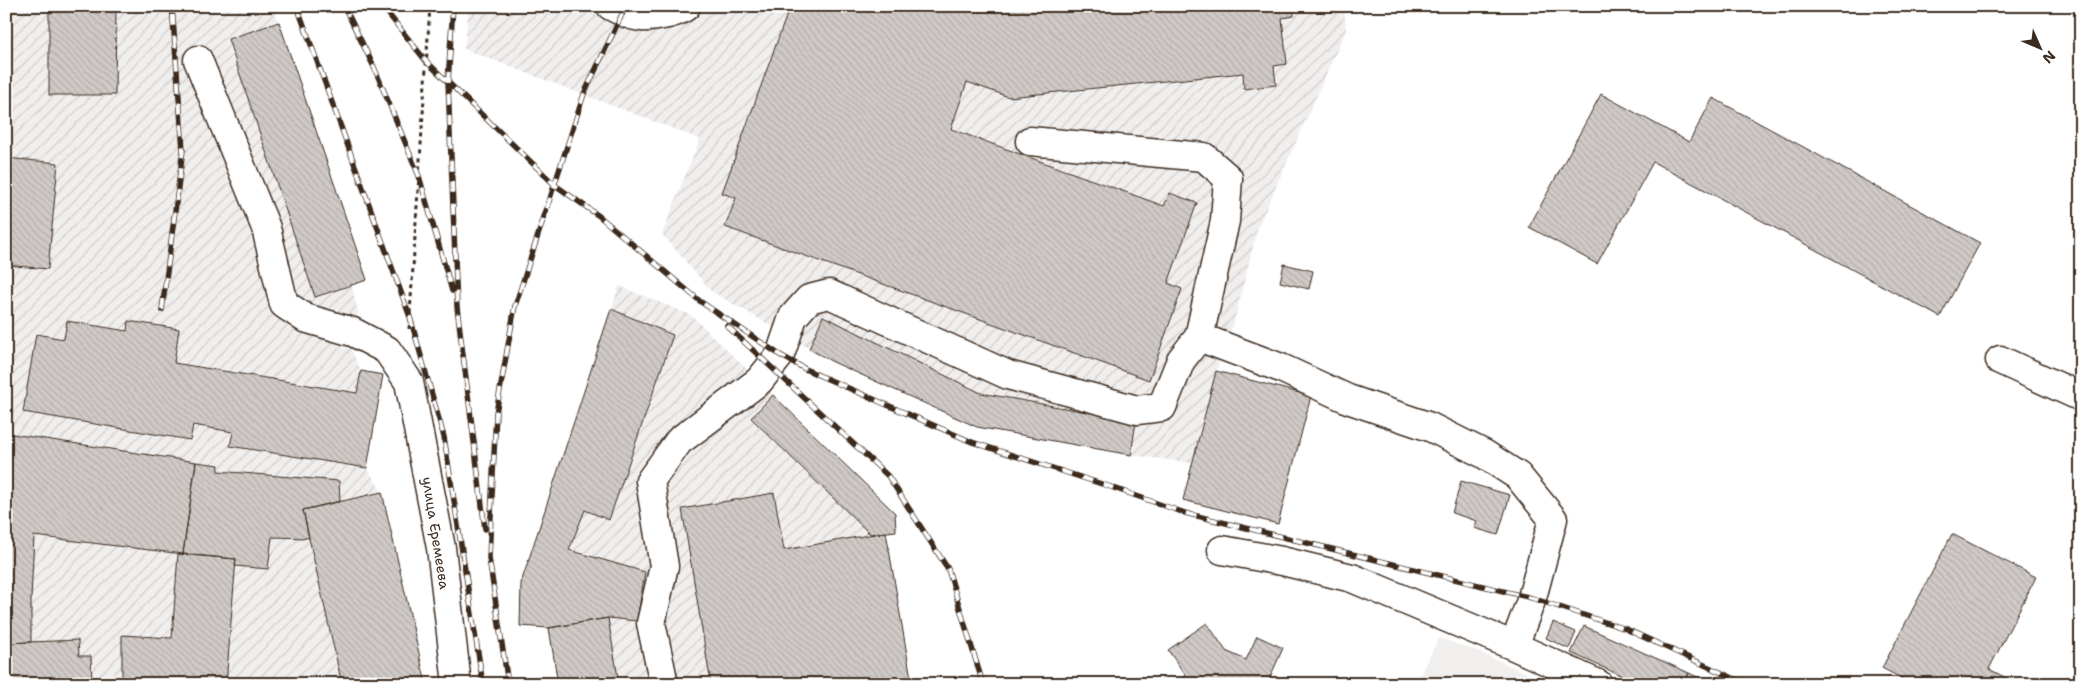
<svg xmlns="http://www.w3.org/2000/svg" width="2087" height="690" font-family="'Shantell Sans',sans-serif">
	<style>
		.built { fill: #f1efee }
		.industrial { fill: url(#industrial-furrows) }
		.building { fill: url(#building-back-hatch); stroke: #3b2a1e }
		.lines { fill: none; stroke-linecap: round; stroke-linejoin: round }
		.minor-casing { stroke: #3b2a1e; stroke-width: 31 }
		.path { stroke: #3b2a1e; stroke-width: 3; stroke-dasharray: 4 4; stroke-linecap: butt }
		.minor { stroke: #fff; stroke-width: 28 }
		.rail-casing { stroke: #3b2a1e; stroke-width: 5.5 }
		.rail { stroke: #fff; stroke-width: 4; stroke-dasharray: 11; stroke-linecap: butt }
		.labels { text-anchor: middle; stroke-width: 4; stroke-linejoin: round; paint-order: stroke }
		.street-label { font-size: 14px; fill: #3b2a1e; stroke: #fff }
	</style>
	<defs>
		<pattern id="industrial-furrows" width="10" height="10" patternUnits="userSpaceOnUse" patternTransform="scale(1.25)"><rect width="10" height="10" fill="#f1efee"/><path d="M-1 1l2-2M0 10L10 0M9 11l2-2" fill="none" stroke="#d0cdcc"/></pattern>
		<pattern id="building-back-hatch" width="6" height="6" patternUnits="userSpaceOnUse" patternTransform="scale(1.25)"><rect width="6" height="6" fill="#cfcac7"/><path d="M-1 5l2 2M0 0l6 6M5-1l2 2" fill="none" stroke="#b3aeaa"/></pattern>
	</defs>
	<rect width="100%" height="100%" fill="#fff"/>
	<filter id="ink" filterUnits="userSpaceOnUse"><feTurbulence type="fractalNoise" baseFrequency=".02" numOctaves="2"/><feDisplacementMap in="SourceGraphic" scale="10" xChannelSelector="R" yChannelSelector="G"/><feConvolveMatrix kernelMatrix="1 2 1 2 8 2 1 2 1" color-interpolation-filters="sRGB"/></filter>
	<g filter="url(#ink)">
		<!-- built -->
		<path class="built" d="M1439,638L1477,651L1551,684H1415Z"/>
		<!-- industrial -->
		<path class="industrial" d="M6,6H273L367,280L352,285L358,313L351,349L361,371L383,375L367,468L382,492L426,684H6Z
			M469,6H1344L1346,30L1258,227L1234,322L1216,371L1192,463L1131,455L977,427L833,362L711,291L662,234L700,139L464,49Z
			M619,286L691,315L895,513L896,531L886,532L912,684H558L549,628L520,626L521,583Z"/>
		<!-- building -->
		<path class="building" d="M49,6H116L115,95H49Z
			M790,6H1293L1294,16L1282,18L1287,64L1274,66L1276,85L1244,89L1243,73L1009,97L967,82L951,129L1164,206L1170,193L1197,203L1168,283L1182,289L1149,380L725,227L736,198L722,193Z
			M279,22L367,280L315,297L228,39Z
			M1601,94L1689,142L1713,98L1980,243L1940,317L1653,162L1597,264L1529,227Z
			M6,158L58,163L48,269L6,265Z
			M1284,264L1313,271L1309,289L1280,282Z
			M611,309L673,335L609,520L585,510L569,550L645,572L637,621L608,618L549,628L520,626L521,583Z
			M823,316L981,393L1136,421L1131,455L977,427L833,362L809,349Z
			M67,321L127,331L128,321L179,329L174,363L357,393L361,371L383,375L367,468L230,446L233,432L193,425L190,440L23,412L36,334L64,339Z
			M1216,371L1311,396L1278,524L1183,500Z
			M773,395L895,513L896,531L870,534L751,418Z
			M6,433L196,462L183,554L34,536L31,599V642L6,643Z
			M196,462L219,465L218,471L339,481L340,501L303,510L309,538L272,537L268,569L235,566L236,559L183,554Z
			M1461,481L1510,495L1498,535L1474,528L1477,521L1452,513Z
			M382,492L426,684H342L309,538L303,510Z
			M774,493L784,550L886,532L912,684H711L682,509Z
			M1952,534L2036,577L1989,669L2018,684H1912L1882,668Z
			M178,554L236,559L226,684H122V635L172,638Z
			M608,618L619,684H558L549,628Z
			M1553,622L1576,632L1569,649L1546,638Z
			M1207,623L1226,651L1246,660L1257,636L1283,648L1267,684H1174L1186,676L1168,650Z
			M1584,626L1689,673L1684,684H1640L1571,653Z
			M78,640L79,656H91L92,684H6V643Z
			M1689,673L1712,684H1684Z"/>
		<g class="lines">
			<!-- minor casing -->
			<g class="minor-casing">
				<path id="minor" d="M611,6C633,18 643,20 668,14C675,12 680,11 686,6
					M198,60L266,228L284,304L305,318L353,332L387,350L409,382L441,548L457,684
					M1030,141L1204,157L1228,178L1225,221L1199,337
					M2000,360L2081,397
					M1222,550L1282,561L1352,578L1514,646L1598,684
					M664,684L651,623L664,566L650,481L679,441L759,381L780,355L793,317L809,299L829,294L1008,375L1137,410L1162,407L1181,360L1199,337L1281,368L1348,399L1430,427L1484,454L1518,476L1553,519L1532,598L1514,646"/>
			</g>
			<!-- path -->
			<path class="path" d="M409,329L430,6"/>
			<!-- minor -->
			<use href="#minor" class="minor"/>
			<!-- rail casing -->
			<g class="rail-casing">
				<path id="rail" d="M297,6L410,317L444,437L483,684
					M344,6L374,67L419,176L452,291
					M382,6L426,61L555,185L599,216L701,302L780,355L807,370L972,442L1108,486L1185,513L1532,598L1626,629L1746,684
					M453,6L448,82L457,307L485,529
					M162,310L183,150L172,6
					M727,326L888,476L948,569L983,684
					M508,684L489,558L496,413L515,306L584,94L626,6"/>
			</g>
			<!-- rail -->
			<use href="#rail" class="rail"/>
		</g>
	</g>
	<g class="labels">
		<!-- street labels -->
		<g class="street-label">
			<text transform="translate(436 533) rotate(81)" y="5">улица Еремеева</text>
		</g>
	</g>
	<!-- margin -->
	<rect width="2087" height="690" fill="none" stroke="#fff" stroke-width="25"/>
	<rect x="12" y="12" width="2062" height="665" fill="none" stroke="#3b2a1e" stroke-width="2" filter="url(#ink)"/>
	<!-- north arrow -->
	<g transform="translate(2040 48) rotate(135)" stroke="#ffffff" stroke-width="4" paint-order="stroke">
	<path d="M0-4L9 19L0 12L-9 19Z" fill="#3b2a1e"/>
	<text y="-8" font-size="14" font-weight="bold" text-anchor="middle" fill="#3b2a1e">N</text>
	</g>
</svg>
